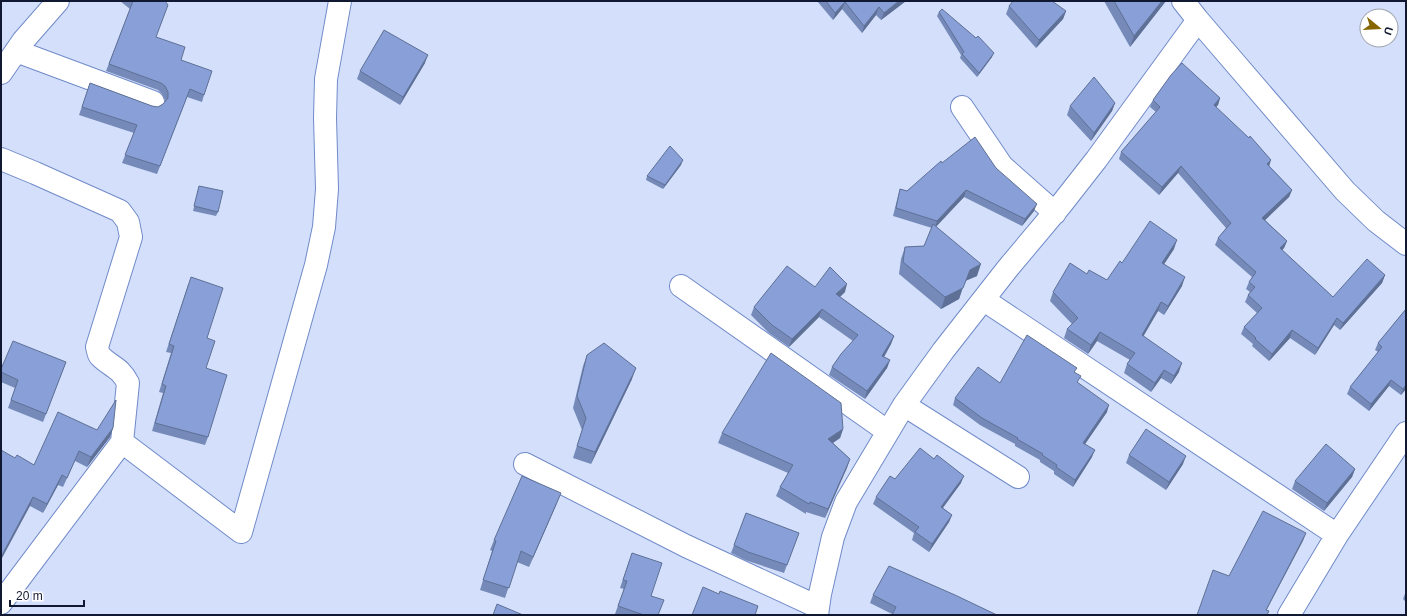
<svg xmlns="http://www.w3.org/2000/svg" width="1407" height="616" font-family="Arial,sans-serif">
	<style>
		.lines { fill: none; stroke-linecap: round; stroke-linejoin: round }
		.minor-casing { stroke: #708ac9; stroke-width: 24 }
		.minor { stroke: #fff; stroke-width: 22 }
		.wall { fill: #758ab9 }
		.shaded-wall { fill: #5f7096 }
		.building { fill: #88a0d7; stroke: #5f7096 }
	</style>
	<rect width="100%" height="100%" fill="#d4e0fb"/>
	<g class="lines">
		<!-- minor casing -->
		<g class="minor-casing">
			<path id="minor" d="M1183,1L1198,20L1345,191L1376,221L1406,244
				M16,51L153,102
				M1,73L23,41L58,1
				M962,107L1002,166L1055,213
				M1,159L35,173L120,211L128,222L131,237L97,347C98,350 98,354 100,356C111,367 120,367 128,383L122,442L1,603
				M681,286L887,431
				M984,300L1337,535
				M904,405L1018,477
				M122,442L241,532L316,265L324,227L327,189L325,118L326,79L340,1
				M525,464L686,546L818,607
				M817,615L820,594L833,537L846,502L904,405L943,351L1008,268L1060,206L1096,160L1198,20
				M1289,615L1337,535L1406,433"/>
		</g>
		<!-- minor -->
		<use href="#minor" class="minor"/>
	</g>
	<!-- wall -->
	<path class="wall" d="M120,1H165L156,37L181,60L204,95L202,102L187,97L157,174L122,163L134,133L79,115L90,83L152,106L158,107L163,104L165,102V100L162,94L158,90L106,71L130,9Z
		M817,1H906L881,20L876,15L862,33L842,9L833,20Z
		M1104,1H1166L1130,47Z
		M1009,6L1066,11L1063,19L1036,48L1006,14Z
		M939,12L992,57L977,77L960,58L961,55L937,16Z
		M425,63L400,105L357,79L360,71Z
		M1220,98L1218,105L1216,107L1269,166L1292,190L1289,197L1265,220L1287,241L1284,248L1282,250L1333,297L1385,275L1382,283L1340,330L1334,325L1315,355L1290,338L1269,361L1252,346L1253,344L1241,334L1244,327L1257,313L1245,302L1248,295L1250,292L1246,289L1249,282L1252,277L1215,245L1218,238L1226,228L1178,173L1159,195L1119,159L1121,152L1156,112L1150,107L1153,100Z
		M1115,103L1112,111L1091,141L1067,115L1070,106Z
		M942,163L996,168L1034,211L1022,226L964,197L936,226L977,276L965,281L959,299L941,309L899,274L901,259L905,247L924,246L932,228L893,216L898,196L900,189L907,191Z
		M681,165L663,189L646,180L647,176Z
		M199,186L218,212L216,216L193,211Z
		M1174,249L1164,264L1182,286L1164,315L1158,311L1143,336L1179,372L1171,384L1161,378L1151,392L1124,373L1127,364L1130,360L1097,341L1088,354L1064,338L1067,329L1072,324L1050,301L1053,292L1087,274L1107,280L1122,263Z
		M188,285L207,338L206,368L208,437L205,445L152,431L163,393L159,392L171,353L166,352Z
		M815,287L845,292L840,297L894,336L891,344L884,357L890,360L887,368L865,399L829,375L832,367L853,341L819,317L789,347L769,333L751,315L754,307Z
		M1406,309V389L1401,395L1389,386L1369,411L1347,394L1350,387L1378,352L1375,350L1378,343Z
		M587,355L632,379L591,464L573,458L582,430L573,408L583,366Z
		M66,362L43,422L8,408L15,388L1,382V369Z
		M1075,372L1078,383L1107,412L1085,444L1092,457L1073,487L1054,474V471L1040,462V460L1015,446V444L980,425L953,405L955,398Z
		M113,428L110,437L87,467L75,461L63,487L58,485L43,513L30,506L15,458L34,465L97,430Z
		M843,429L840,438L833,443L850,459L825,518L806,512V514L776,496L780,487L788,473L718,443L722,433Z
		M1129,455L1183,464L1166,490L1126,463Z
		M1355,469L1352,477L1324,511L1292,489L1295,481Z
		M895,479L961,483L943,508L952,515L949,522L929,552L912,540L914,533L873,504L876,497Z
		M557,503L529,567L517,562L505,598L480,590L492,551L490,550L494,540Z
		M746,513L799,533L784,573L745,560L731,553Z
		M629,561L651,596L658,615H618L615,614L624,589L620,588Z
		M1406,591V602L1403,599Z
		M873,595H955L892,614L870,603Z"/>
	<!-- shaded-wall -->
	<path class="shaded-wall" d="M899,1H906L881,20L884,13Z
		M1162,1H1166L1130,47L1134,36Z
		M845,2L842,9L833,20L835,13Z
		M879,7L876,15L862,33L864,26Z
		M1066,11L1063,19L1036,48L1039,40Z
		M994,53L992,57L977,77L979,73Z
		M428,55L425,63L400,105L403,97Z
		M1220,98L1218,105L1211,112L1214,105Z
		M1115,103L1112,111L1091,141L1094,133Z
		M683,160L681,165L663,189L665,185Z
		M1271,160L1269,167L1267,164Z
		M1181,166L1178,173L1159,195L1162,187Z
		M966,190L964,197L935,228L937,221Z
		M1292,190L1289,197L1260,225L1262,218Z
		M1037,204L1034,211L1022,226L1025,219Z
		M1177,240L1174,249L1159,272L1162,263Z
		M1287,241L1284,248L1278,255L1280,248Z
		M981,264L977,276L965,281L959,299L941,309L945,297L970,270Z
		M1385,275L1382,283L1340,330L1343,323Z
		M1185,277L1182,286L1164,315L1168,306Z
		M847,284L845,292L834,302L836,294Z
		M1161,302L1158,311L1139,344L1142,335Z
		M822,309L819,317L789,347L792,339Z
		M1337,318L1334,325L1315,355L1318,348Z
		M1292,330L1290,338L1269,361L1272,354Z
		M1100,332L1097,341L1088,354L1091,345Z
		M894,336L891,344L880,364L882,356Z
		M890,360L887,368L865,399L867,391Z
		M1182,363L1179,372L1171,384L1174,376Z
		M636,368L632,379L591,464L595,452Z
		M1164,370L1161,378L1151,392L1155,383Z
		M1391,380L1389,386L1369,411L1371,404Z
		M1406,385V389L1401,395L1403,389Z
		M1109,405L1107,412L1081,450L1083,443Z
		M113,428L110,437L87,467L91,457Z
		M843,429L840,438L825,448L828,439Z
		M1095,450L1092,457L1073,487L1075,480Z
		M1186,456L1183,464L1166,490L1169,482Z
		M850,459L847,468L825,518L828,509Z
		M1355,469L1352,477L1324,511L1327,503Z
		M62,475L58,485L43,513L47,504Z
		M964,476L961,483L938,514L941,507Z
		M561,493L557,503L529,567L533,557Z
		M33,497L30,506L1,560V557Z
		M952,515L949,522L929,552L932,544Z
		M1306,533L1303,541L1264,615L1266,610Z"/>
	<!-- building -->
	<path class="building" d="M133,1H165L168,5L156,37L185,47L181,60L212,71L204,95L190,89L160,166L125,155L137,125L82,107L90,83L152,106L158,107L163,104L168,98V92L165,86L161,83L109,64Z
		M826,1H899L884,13L879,7L864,26L845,2L835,13Z
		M1013,1H1052L1066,11L1039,40L1009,6Z
		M1114,1H1162L1134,36Z
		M942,9L976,38L978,36L994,53L979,73L962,54L964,52L939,12Z
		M384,30L428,55L403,97L360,71Z
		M1182,63L1220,98L1214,105L1249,138L1250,136L1271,160L1267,164L1292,190L1262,218L1287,241L1280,248L1333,297L1367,259L1385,275L1343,323L1337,318L1318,348L1292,330L1272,354L1255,339L1256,338L1244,327L1262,308L1248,295L1255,287L1249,282L1256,272L1218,238L1231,223L1181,166L1162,187L1121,152L1160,107L1153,100L1171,75Z
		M1094,77L1115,103L1094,133L1070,106Z
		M975,137L996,168L1037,204L1025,219L966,190L937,221L896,208L900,189L907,191L941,161L942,163Z
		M670,146L683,160L665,185L647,176Z
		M199,186L223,191L218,212L194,206Z
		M1150,221L1177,240L1162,263L1185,277L1168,306L1161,302L1142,335L1182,363L1174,376L1164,370L1155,383L1127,364L1135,353L1100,332L1091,345L1067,329L1078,318L1053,292L1070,263L1087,274L1089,270L1107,280L1120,261L1122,263Z
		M933,224L981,264L970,270L963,288L945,297L903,262L905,247L924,246Z
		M787,266L815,287L830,267L847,284L836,294L894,336L882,356L890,360L867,391L832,367L841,354L858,335L822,309L792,339L772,325L754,307Z
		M191,277L223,288L207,338L215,341L206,368L227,375L208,437L155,423L166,386L162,384L174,346L169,344Z
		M1406,309V385L1403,389L1391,380L1371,404L1350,387L1382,347L1378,343Z
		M1027,335L1077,368L1074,372L1081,376L1077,382L1109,405L1083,443L1095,450L1075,480L1056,467L1057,465L1042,455L1043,454L1017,439L1018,438L982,418L955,398L978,367L1000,383Z
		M13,341L66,362L46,414L11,400L18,380L1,372V369Z
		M604,343L636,368L595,452L577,446L586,418L577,396L587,355Z
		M771,353L841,403L843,429L828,439L850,459L828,509L810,502L809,504L780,487L793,465L722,433Z
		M116,400L113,428L91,457L79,451L67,478L62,475L47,504L33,497L1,557V450L15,458L17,455L34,465L58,412L97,430Z
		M1146,429L1186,456L1169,482L1129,455Z
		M1326,444L1355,469L1327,503L1295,481Z
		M920,448L934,459L937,455L964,476L941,507L952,515L932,544L915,532L919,527L876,497L890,476L895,479Z
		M522,476L561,493L533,557L521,551L509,588L483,580L496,541L494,540Z
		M1263,511L1306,533L1266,610L1269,611L1267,615H1197L1213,570L1229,576Z
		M746,513L799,533L787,565L748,552L734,545Z
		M632,553L662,563L651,596L664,600L658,615H644L618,606L627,581L623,580Z
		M889,566L955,595L997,615H892L896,607L873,595Z
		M703,587L719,594L720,591L758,606L755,615H692Z
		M497,604L523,615H493Z"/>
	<!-- border -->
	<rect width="1407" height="616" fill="none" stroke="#101931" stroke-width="4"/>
	<!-- north arrow -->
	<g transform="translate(1379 28) rotate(108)"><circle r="19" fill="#ffffff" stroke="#9fa3ad"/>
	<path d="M0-3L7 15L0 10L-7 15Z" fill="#876601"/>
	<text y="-6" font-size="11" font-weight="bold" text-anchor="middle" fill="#101931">U</text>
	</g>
	<!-- scale -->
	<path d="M10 600v6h74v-6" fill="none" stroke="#101931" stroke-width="2"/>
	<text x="16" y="600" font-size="12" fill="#101931" stroke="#ffffff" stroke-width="3" paint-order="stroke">20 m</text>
</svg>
